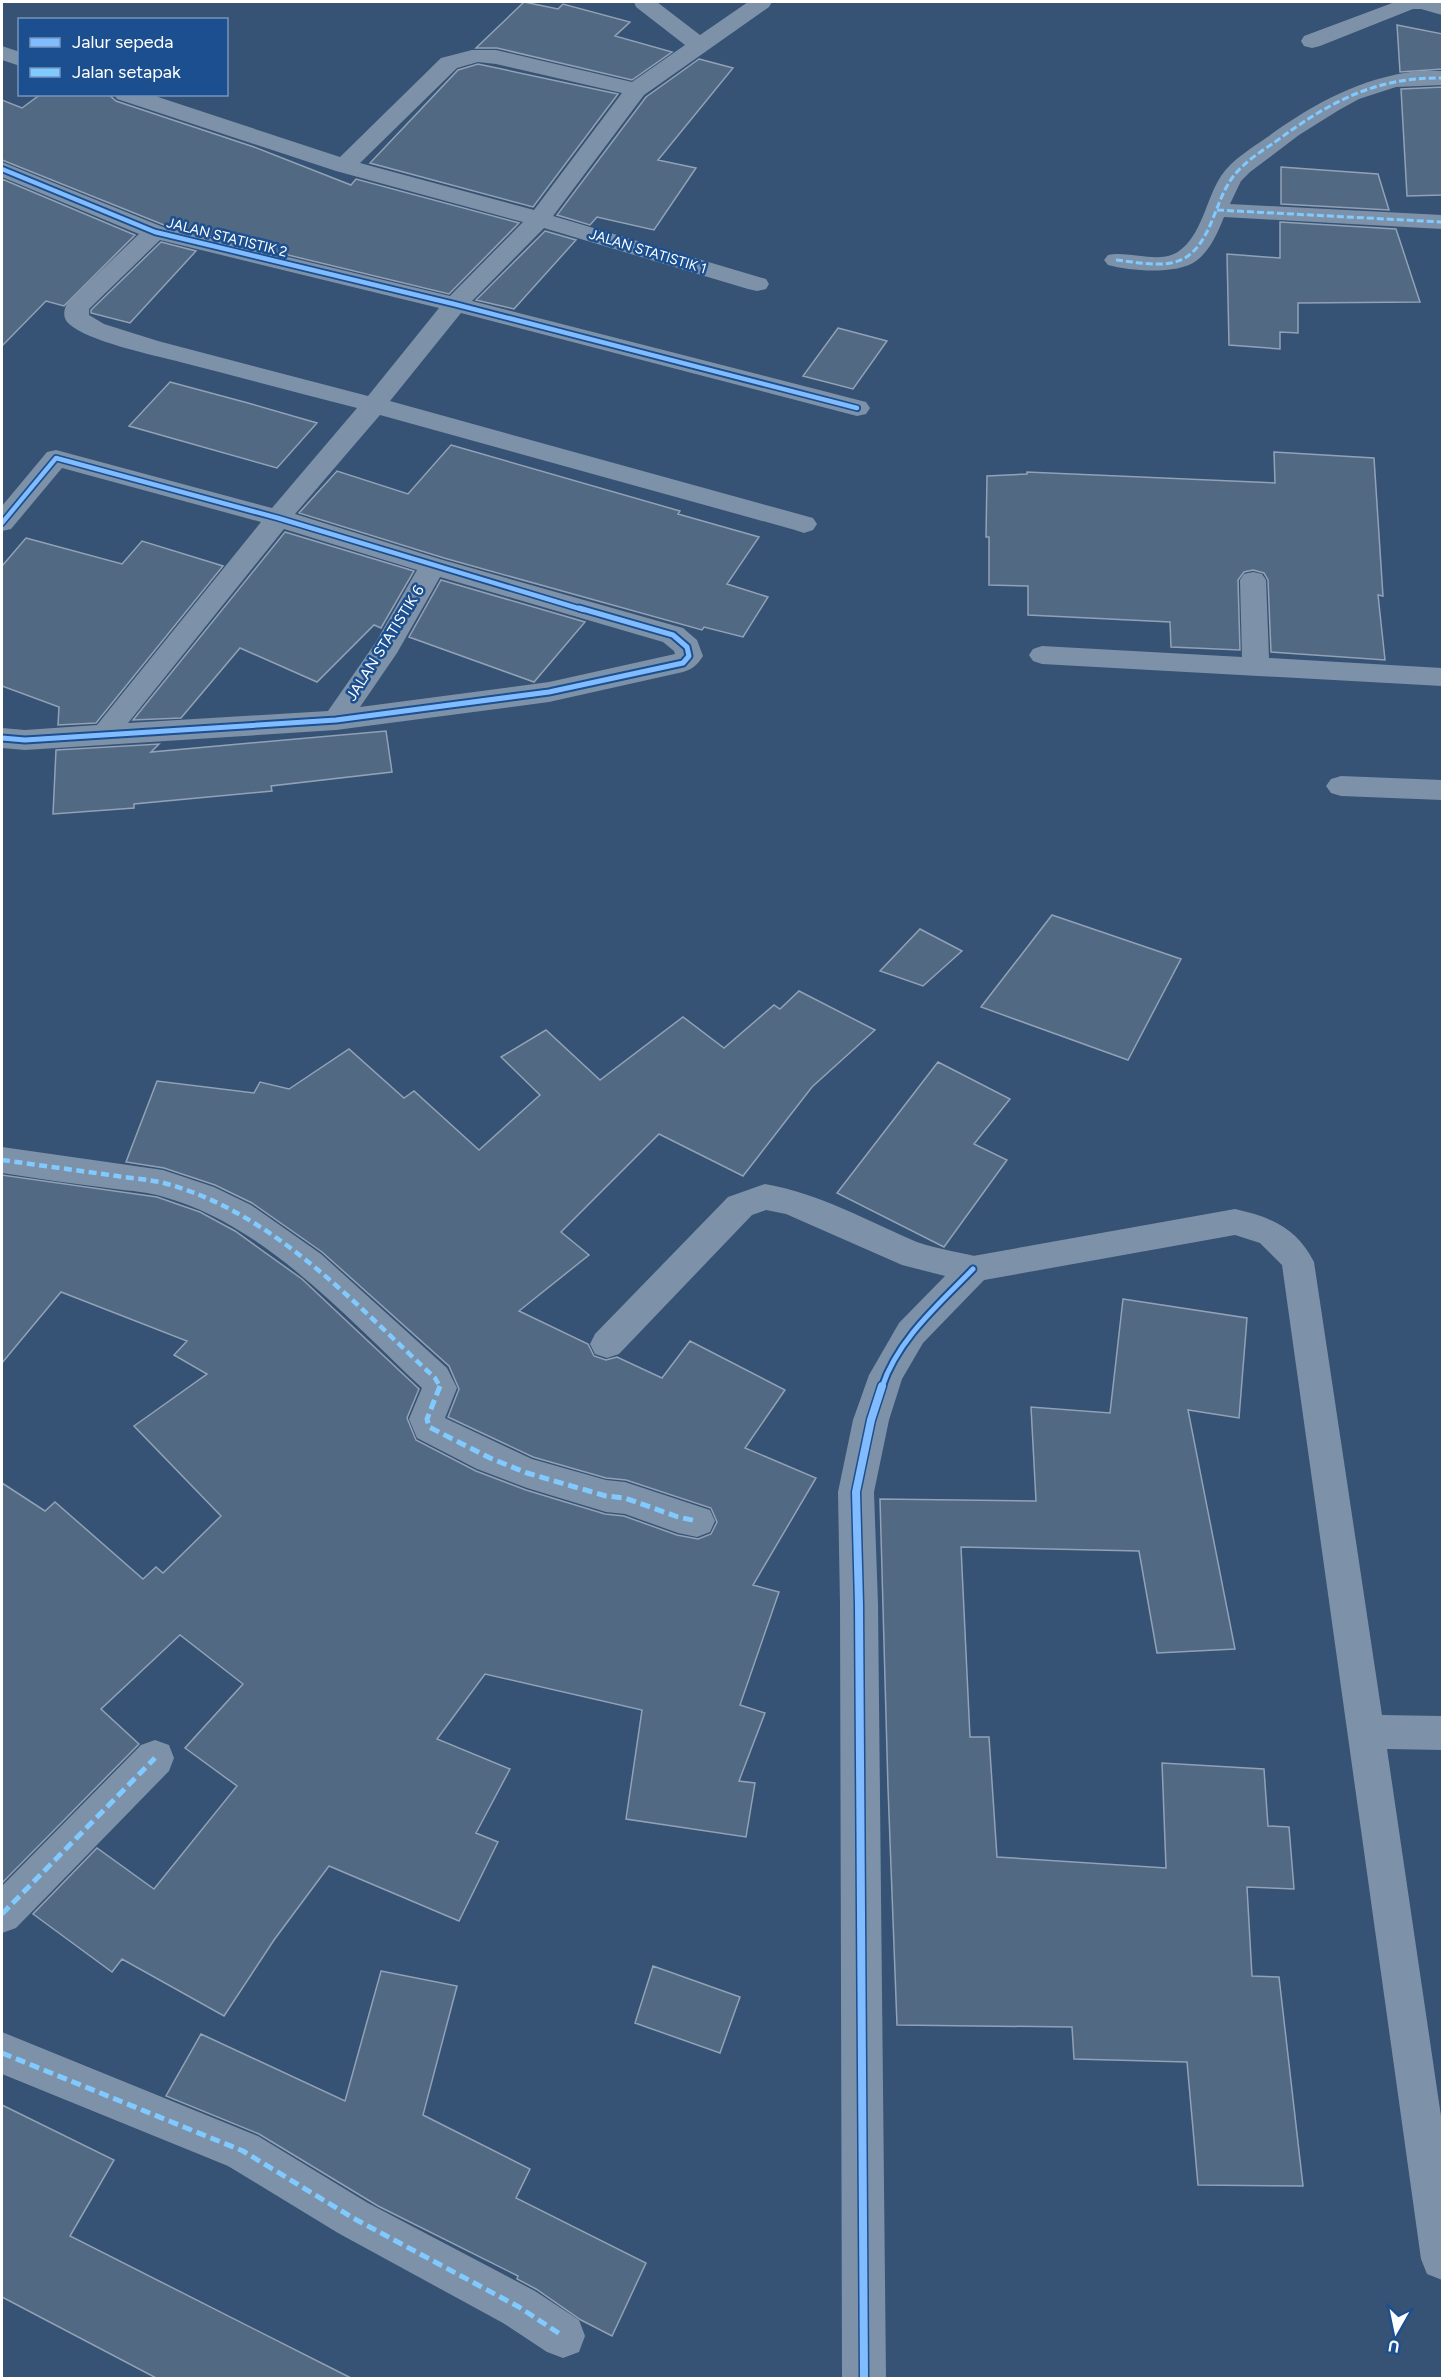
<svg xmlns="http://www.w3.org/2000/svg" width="1444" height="2380" font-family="Figtree,sans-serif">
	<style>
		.building { fill: #526984; stroke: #92a2b6; stroke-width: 1.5 }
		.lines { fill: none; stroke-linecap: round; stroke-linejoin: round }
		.lane { fill: #7d92a8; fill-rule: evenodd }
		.street { fill: #7d92a8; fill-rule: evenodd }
		.quiet-far2 { stroke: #80caff; stroke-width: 3; stroke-dasharray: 7 3; stroke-linecap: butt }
		.quiet-far1 { stroke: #80caff; stroke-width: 4.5; stroke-dasharray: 8 4.5; stroke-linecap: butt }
		.quiet { stroke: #80caff; stroke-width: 5; stroke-dasharray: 10 5; stroke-linecap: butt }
		.cycleway-far2-casing { stroke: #1b4f8f; stroke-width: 8 }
		.cycleway-far1-casing { stroke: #1b4f8f; stroke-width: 9 }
		.cycleway-casing { stroke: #1b4f8f; stroke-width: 11 }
		.cycleway-far2 { stroke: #80bcff; stroke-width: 4.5 }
		.cycleway-far1 { stroke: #80bcff; stroke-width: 5 }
		.cycleway { stroke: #80bcff; stroke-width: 8 }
		.labels { text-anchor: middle; stroke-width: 5; stroke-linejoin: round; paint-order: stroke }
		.far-street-label { font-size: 14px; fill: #fff; stroke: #1b4f8f }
		.street-label { font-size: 15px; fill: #fff; stroke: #1b4f8f }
	</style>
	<rect width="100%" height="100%" fill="#365274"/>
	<!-- building -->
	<path class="building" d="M524,2L558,9L563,4L630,22L615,36L672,52L632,80L497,48H476Z
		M1397,25L1443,34V69L1400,72Z
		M699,59L733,68L658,160L696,168L654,230L597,217L590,225L557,215L646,97Z
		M478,64L618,94L533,207L370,163L458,70Z
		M1443,87V195L1407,196L1401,89Z
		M41,94H108L116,101L254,147L351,185L356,179L519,223L449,294L164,225L2,160V100L22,108Z
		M1281,167L1378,174L1389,210L1281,204Z
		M2,179L135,235L64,306L46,301L2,346Z
		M1280,222L1396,229L1420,302L1298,303V333L1280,332V349L1229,345L1227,254L1280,258Z
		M545,231L576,240L514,309L476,300Z
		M161,242L196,251L130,323L91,313V310Z
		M838,328L887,341L853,389L803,376Z
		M170,382L248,403L317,423L277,468L129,426Z
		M451,445L680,511L678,514L759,537L727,584L768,597L743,637L704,627L702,630L444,558L299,513L337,471L408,494Z
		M1274,452L1374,458L1383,596L1378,595L1385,660L1271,652L1268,580L1264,573L1253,570L1244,572L1238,580L1240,650L1171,647L1170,622L1028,615V586L989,585V537H986L987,476L1027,474V472L1275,483Z
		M285,532L414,571L381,628L374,625L317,682L240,648L181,718L133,720Z
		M26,538L122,564L142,541L223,566L96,723L58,725L59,707L2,686V566Z
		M441,580L585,622L534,682L409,637Z
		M386,731L392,772L271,786L272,791L134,804V808L53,814L56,750L159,744L151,752Z
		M1052,915L1181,959L1128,1060L981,1007Z
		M920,929L962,951L923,986L880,971Z
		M799,991L875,1030L812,1087L743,1176L659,1134L561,1232L589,1255L519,1311L588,1344L594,1356L606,1360L617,1357L662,1378L690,1341L785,1390L745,1448L816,1478L753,1585L779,1592L740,1705L765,1713L739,1781L755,1783L746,1837L626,1819L642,1710L485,1674L437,1739L510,1769L476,1833L498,1842L459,1921L329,1866L274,1940L224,2016L122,1959L112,1972L33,1914L97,1848L154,1889L237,1786L185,1748L243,1684L180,1635L101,1709L139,1744L2,1883V1483L45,1511L55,1502L143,1579L156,1567L163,1573L221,1516L134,1426L207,1374L174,1355L187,1341L61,1292L2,1363V1175L157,1197L200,1212L235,1231L302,1279L419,1389L407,1418L416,1440L476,1471L526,1490L605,1514L624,1516L677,1535L698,1539L711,1534L717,1522L711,1508L626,1480L606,1478L533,1457L448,1417L459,1389L449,1366L322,1252L252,1203L215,1185L164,1168L126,1162L157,1081L254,1093L260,1082L289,1089L349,1049L404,1098L414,1091L479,1150L540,1095L501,1057L546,1030L600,1080L683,1017L724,1048L774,1005L780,1009Z
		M938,1062L1010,1099L974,1144L1007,1160L944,1247L837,1193Z
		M1123,1299L1247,1318L1239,1418L1188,1410L1235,1649L1157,1653L1139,1551L961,1547L970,1737H989L997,1857L1166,1868L1162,1763L1264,1769L1268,1826L1289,1827L1294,1889L1247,1887L1252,1976L1279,1977L1303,2186L1198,2185L1187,2062L1074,2059L1072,2027L897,2025L888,1788L880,1499L1036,1501L1031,1407L1110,1413Z
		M653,1966L740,1997L720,2053L635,2023Z
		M381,1971L457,1986L423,2115L530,2169L516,2198L646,2263L612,2336L581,2320L536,2289L517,2279L518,2276L378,2206L259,2134L166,2096L201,2034L345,2101Z
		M2,2105L114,2160L70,2236L353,2379H158L2,2297Z"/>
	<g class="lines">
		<!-- lane -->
		<path class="lane" d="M1253,572L1262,574L1266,580L1269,658L1442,668V686L1042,664L1033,661L1029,655L1033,649L1042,646L1242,657L1240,580L1244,574Z
			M1235,1209C1271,1217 1297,1228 1314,1262L1382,1715L1442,1716V1750L1387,1749L1442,2123V2280L1427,2274L1421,2259L1282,1265L1260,1243L1235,1235L973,1282L962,1278L957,1269L962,1260L973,1256Z"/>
		<!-- street -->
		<path class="street" d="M634,2H657L700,35L748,2H772L769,7L644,95L553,216L766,279L769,284L766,289L757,291L748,289L544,228L472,301L866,402L870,408L866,414L857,416L461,313L390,401L813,518L817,524L813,530L804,533L795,530L380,415L295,514L443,560L683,628L697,640L703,656C697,665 693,669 683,672L549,702L336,730L25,750L2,748V728L25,730L97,725L261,522L62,468L11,529L2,531V506L47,452L56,450L272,508L357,408C298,393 239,377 180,362C153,355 86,341 68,323C62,317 64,308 68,302L139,234L2,177V162L163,227L450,296L523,222L336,171L117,99L114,94H149L340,157L441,58L472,50H496L632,82L685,45L636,7ZM478,62L496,64L622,93L534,210L360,163L457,68ZM160,240L439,308L368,396L158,341L104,324L89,315V309ZM284,529L417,570L376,642L328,711L128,723ZM440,577L663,642L674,651L675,654L549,682L360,707L397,653Z
			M1395,2H1442V15L1421,9H1413L1320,46L1312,48L1304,46L1301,41L1304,36Z
			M2,46L20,52V66L2,60Z
			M1418,71H1442V85L1396,87L1359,99L1339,110L1299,135L1250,172L1241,181L1230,204L1442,215V229L1224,217C1218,232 1210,251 1196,261C1177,275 1130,271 1108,265L1104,260L1108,255C1129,250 1160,265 1179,251C1202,235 1206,199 1221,176C1232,160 1250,149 1266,138C1313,104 1359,78 1418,71Z
			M1341,776L1442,780V800L1341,796L1331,793L1326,786L1331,779Z
			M2,1147L163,1170L214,1187L251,1205L321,1254L447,1368L457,1388L445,1418L532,1459L606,1480L625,1482L710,1510L715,1521L710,1532L697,1537L678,1533L625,1514L606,1512L527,1488L477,1469L417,1438L409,1419L422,1388C348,1319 265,1225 164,1197C148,1192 131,1191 115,1189C77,1184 39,1179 2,1173Z
			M765,1184C819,1193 867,1221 917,1242C939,1250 963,1252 985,1259L990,1269L985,1279L923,1343L902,1379L889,1420L874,1492L878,1604L886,2378H842L840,1604L838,1492L853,1420L869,1375L899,1323L945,1276L902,1265L786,1214L766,1210L752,1215L619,1354L607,1358L595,1354L590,1344L595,1334L728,1197Z
			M155,1740L169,1745L174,1758L169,1771L16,1928L2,1933V1886L141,1745Z
			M2,2032L258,2136L368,2203L535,2291L579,2320L585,2336L579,2352L563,2358L547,2352L503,2323L338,2233L228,2166L2,2074Z"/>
		<!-- quiet-far2 -->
		<path class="quiet-far2" d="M1217,210L1442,222
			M1116,260C1137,262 1169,270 1188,256C1211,239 1215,204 1230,181C1241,164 1259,153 1275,142C1328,103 1374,77 1442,78"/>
		<!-- quiet-far1 -->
		<path class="quiet-far1" d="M2,1160C38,1165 74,1170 110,1175C128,1178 147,1179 164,1183C273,1212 355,1304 435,1378L440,1387"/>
		<!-- quiet -->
		<path class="quiet" d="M440,1386L427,1419L429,1427L490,1458L527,1473L606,1496L625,1498L678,1517L697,1521
			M2,1914L155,1758
			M2,2053L243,2151L353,2218L519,2307L563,2336"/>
		<!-- cycleway-far2 casing -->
		<g class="cycleway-far2-casing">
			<path id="cycleway-far2" d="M2,169L155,232L454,304L857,408
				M2,523L56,458L278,518L584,610"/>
		</g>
		<!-- cycleway-far1 casing -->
		<g class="cycleway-far1-casing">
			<path id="cycleway-far1" d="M2,738L25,740L336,720L549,692L683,663L689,656L687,647L673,635L579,608
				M882,1387C898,1339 938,1305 973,1269"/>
		</g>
		<!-- cycleway casing -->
		<g class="cycleway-casing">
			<path id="cycleway" d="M864,2378L859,1604L856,1492L871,1420L882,1386"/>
		</g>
		<!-- cycleway-far2 -->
		<use href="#cycleway-far2" class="cycleway-far2"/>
		<!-- cycleway-far1 -->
		<use href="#cycleway-far1" class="cycleway-far1"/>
		<!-- cycleway -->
		<use href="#cycleway" class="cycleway"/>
	</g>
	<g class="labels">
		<!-- far-street labels -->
		<g class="far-street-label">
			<text transform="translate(227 237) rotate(14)" y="5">JALAN STATISTIK 2</text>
			<text transform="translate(648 251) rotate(17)" y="5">JALAN STATISTIK 1</text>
		</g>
		<!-- street labels -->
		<g class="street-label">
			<text transform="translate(385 643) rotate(-58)" y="5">JALAN STATISTIK 6</text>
		</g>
	</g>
	<!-- border -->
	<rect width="1444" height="2380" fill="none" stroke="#ffffff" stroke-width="6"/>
	<!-- legend -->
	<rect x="18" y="18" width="210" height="78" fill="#1b4f8f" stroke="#7695bc" stroke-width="1.5"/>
	<rect x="30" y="38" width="30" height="9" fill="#80bcff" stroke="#7695bc" stroke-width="1.5"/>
	<text x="72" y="48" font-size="18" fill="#ffffff">Jalur sepeda</text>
	<rect x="30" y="68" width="30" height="9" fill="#80caff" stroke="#7695bc" stroke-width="1.5"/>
	<text x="72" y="78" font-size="18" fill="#ffffff">Jalan setapak</text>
	<!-- north arrow -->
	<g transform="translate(1396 2332) rotate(189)" stroke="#1b4f8f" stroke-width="4.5" paint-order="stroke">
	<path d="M0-4.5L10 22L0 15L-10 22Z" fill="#ffffff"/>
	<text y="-9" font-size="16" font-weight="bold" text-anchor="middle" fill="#ffffff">U</text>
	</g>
</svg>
